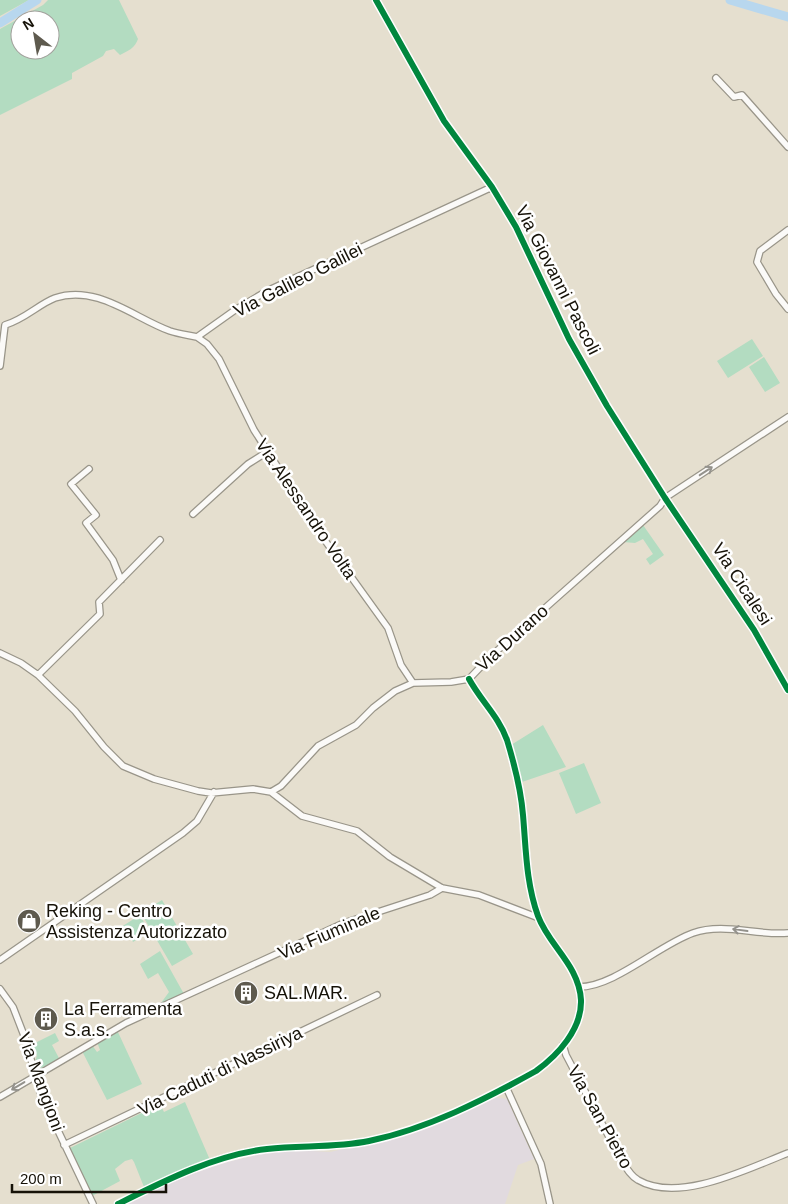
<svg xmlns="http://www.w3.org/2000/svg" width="788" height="1204" font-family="Arial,sans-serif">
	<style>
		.commercial { fill: #e1dadf }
		.green { fill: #b3dcc1; fill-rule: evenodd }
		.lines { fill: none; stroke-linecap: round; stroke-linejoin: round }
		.river { stroke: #b8d7ee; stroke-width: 9 }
		.minor-casing { stroke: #999589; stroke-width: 8 }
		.minor { stroke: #fbfaf8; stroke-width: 5.5 }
		.cycleway-casing { stroke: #fff; stroke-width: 9 }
		.cycleway { stroke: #00873e; stroke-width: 6 }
		.oneway { stroke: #94928c }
		.labels { text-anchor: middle; stroke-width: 5; stroke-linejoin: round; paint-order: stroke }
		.street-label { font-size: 18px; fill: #161208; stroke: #fff }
		.poi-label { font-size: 18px; fill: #161208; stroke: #fff; text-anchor: start }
	</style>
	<rect width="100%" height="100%" fill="#e5dfcf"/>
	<!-- commercial -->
	<path class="commercial" d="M494,1097L507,1099L534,1159L518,1165L505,1204H126L180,1178L223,1163L265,1153L297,1150L330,1152L365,1144L442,1122Z"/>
	<!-- green -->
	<path class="green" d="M0,0H29L0,16Z
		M48,0H119L138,39C135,48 128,51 120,55L114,49L106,51L103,56L72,73V79L0,115V29L43,5ZM20,20H50V50H20Z
		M752,339L763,356L728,378L717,361Z
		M764,357L780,383L765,392L749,367Z
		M643,525L664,555L650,565L646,559L653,554L643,539L635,543L623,542Z
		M543,725L566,767L522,782L511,745Z
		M584,763L601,803L576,814L559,773Z
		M162,900L193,954L172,966L141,913Z
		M140,915L149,932L133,942L130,936L124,939L118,929Z
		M160,951L184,994L161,1003L169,992L158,973L148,979L140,964Z
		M117,1030L142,1084L107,1100L82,1051L92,1045L97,1052L100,1050L97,1042Z
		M55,1033L59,1041L52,1045L60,1060L41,1068L35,1062L37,1055L34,1054L31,1045Z
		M185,1102L210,1160L144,1187L134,1162L132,1159L125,1161L115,1169L120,1181L92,1196L70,1148L160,1104L164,1112Z"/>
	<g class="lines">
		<!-- river -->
		<path class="river" d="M730,0L788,17
			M0,23L37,0"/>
		<!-- minor casing -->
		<g class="minor-casing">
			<path id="minor" d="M376,0L444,121L492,187L516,227L569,339L607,406L665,498L754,630L788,690
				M716,78L734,97L742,95L788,147
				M788,230L760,251L757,262L776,294L788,309
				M197,337L207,344L219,359L254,430L321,535L388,628L401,665L413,683
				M0,366L5,325C25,319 39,304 55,298C97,284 134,318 170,331C179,334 188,335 197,337L235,310L267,291L492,187
				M89,469L71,484L96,515L86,523L113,560L121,580
				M193,514L248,464L267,452
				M0,653L21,663L38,675L75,711L104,747L123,766L154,779L198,791L211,793L253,789L271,792L302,816L357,831L390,857L442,888L479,895L539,918
				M38,675L100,614L99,602L160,540
				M271,792L281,786L318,746L356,725L373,708L395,691L413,683L451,682L469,679L490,657L660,506L665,498L788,417
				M0,960L183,833L197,821L214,792
				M579,987C614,987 659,945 693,933C724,922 756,936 788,933
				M0,989L13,1007L25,1038L41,1095L93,1204
				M563,1045L566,1055L619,1156C625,1165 629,1175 638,1180C679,1204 749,1168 788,1153
				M506,1087L541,1164L550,1204
				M0,1097L126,1023L344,923L430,895L442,888
				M64,1145L377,995
				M118,1204C164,1181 215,1155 267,1149C301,1145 335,1148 369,1141C427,1129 484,1100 536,1071C558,1055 582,1029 581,1000C579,965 549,946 538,916C526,883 526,849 523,815C521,790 514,763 507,740C499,717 481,701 469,679"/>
		</g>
		<!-- minor -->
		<use href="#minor" class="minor"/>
		<!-- cycleway casing -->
		<g class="cycleway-casing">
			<path id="cycleway" d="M376,0L444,121L492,187L516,227L569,339L607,406L665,498L754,630L788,690
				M118,1204C164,1181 215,1155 267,1149C301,1145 335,1148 369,1141C427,1129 484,1100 536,1071C558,1055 582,1029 581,1000C579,965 549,946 538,916C526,883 526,849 523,815C521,790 514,763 507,740C499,717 481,701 469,679"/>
		</g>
		<!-- cycleway -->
		<use href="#cycleway" class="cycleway"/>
	</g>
	<!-- one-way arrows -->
	<defs><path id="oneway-shaft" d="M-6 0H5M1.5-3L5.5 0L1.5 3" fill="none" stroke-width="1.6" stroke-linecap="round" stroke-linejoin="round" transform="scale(1.25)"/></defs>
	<g class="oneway">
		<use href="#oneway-shaft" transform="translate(706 471) rotate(-33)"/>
		<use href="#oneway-shaft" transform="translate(740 930) rotate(-172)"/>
		<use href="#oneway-shaft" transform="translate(18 1086) rotate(149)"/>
	</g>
	<!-- icons -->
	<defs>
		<g id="shop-disc" transform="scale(1.25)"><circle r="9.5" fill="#5e5a4e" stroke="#fff"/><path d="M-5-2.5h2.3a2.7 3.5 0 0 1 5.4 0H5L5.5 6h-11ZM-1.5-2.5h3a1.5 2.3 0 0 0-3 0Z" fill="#fff"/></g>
		<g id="building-disc" transform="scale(1.25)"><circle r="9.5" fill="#5e5a4e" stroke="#fff"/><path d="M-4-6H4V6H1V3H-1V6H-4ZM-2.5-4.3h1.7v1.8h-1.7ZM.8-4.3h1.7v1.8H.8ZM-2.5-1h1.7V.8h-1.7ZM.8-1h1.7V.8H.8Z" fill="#fff"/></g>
	</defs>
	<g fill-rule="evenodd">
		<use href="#shop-disc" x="29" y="921"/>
		<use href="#building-disc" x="246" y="993"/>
		<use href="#building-disc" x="46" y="1019"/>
	</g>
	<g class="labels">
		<!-- street labels -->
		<g class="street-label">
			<text transform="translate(298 280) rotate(-27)" y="6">Via Galileo Galilei</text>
			<text transform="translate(558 280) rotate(63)" y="6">Via Giovanni Pascoli</text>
			<text transform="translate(306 509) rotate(56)" y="6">Via Alessandro Volta</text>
			<text transform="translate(742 584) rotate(57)" y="6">Via Cicalesi</text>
			<text transform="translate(512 638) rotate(-42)" y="6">Via Durano</text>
			<text transform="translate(329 933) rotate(-23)" y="6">Via Fiuminale</text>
			<text transform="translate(220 1071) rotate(-26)" y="6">Via Caduti di Nassiriya</text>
			<text transform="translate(41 1082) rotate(70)" y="6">Via Mangioni</text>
			<text transform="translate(600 1117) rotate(61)" y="6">Via San Pietro</text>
		</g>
		<!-- poi labels -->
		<g class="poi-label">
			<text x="46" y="917">Reking - Centro<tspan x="46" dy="21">Assistenza Autorizzato</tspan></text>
			<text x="264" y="999">SAL.MAR.</text>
			<text x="64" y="1015">La Ferramenta<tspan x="64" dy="21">S.a.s.</tspan></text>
		</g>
	</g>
	<!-- north arrow -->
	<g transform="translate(35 35) rotate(329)"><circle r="24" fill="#ffffff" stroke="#a2a09c"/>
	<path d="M0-4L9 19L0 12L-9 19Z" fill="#5e5a4e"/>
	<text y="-8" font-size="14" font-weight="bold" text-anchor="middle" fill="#161208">N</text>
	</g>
	<!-- scale -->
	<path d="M12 1184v8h154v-8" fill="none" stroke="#161208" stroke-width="2.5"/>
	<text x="20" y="1184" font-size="15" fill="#161208" stroke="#ffffff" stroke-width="4" paint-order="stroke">200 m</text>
</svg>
